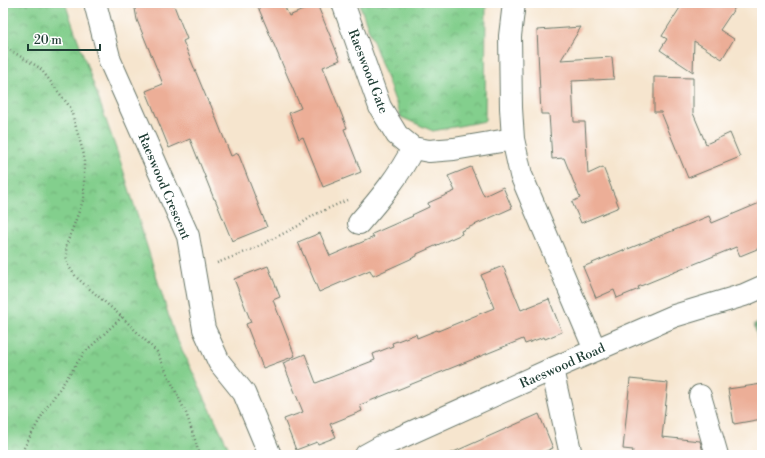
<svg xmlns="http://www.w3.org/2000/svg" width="765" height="458" font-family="'Libre Bodoni',serif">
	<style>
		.forest { fill: url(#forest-firs); stroke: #447856 }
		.park { fill: url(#park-crowns); stroke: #518660 }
		.building { fill: #ecae97 }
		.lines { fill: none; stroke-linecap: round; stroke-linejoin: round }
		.minor-casing { stroke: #6a786a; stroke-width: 24 }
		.path { stroke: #6a786a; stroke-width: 2.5; stroke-dasharray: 1 3; stroke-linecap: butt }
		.minor { stroke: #fff; stroke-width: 22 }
		.labels { text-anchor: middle; stroke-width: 3; stroke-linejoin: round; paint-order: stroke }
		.street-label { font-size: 13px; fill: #1f3d34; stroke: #fff }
	</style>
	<defs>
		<pattern id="forest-firs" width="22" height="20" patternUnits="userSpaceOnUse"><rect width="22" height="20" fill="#6ab278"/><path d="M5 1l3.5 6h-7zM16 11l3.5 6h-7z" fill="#579263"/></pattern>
		<pattern id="park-crowns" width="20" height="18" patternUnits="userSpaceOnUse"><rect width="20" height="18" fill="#83cf8d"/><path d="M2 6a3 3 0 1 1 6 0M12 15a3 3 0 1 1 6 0" fill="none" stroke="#6ba974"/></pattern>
	</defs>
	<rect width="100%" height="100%" fill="#fff"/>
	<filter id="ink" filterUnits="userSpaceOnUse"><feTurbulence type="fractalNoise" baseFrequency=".025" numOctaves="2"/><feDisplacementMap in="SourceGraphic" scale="8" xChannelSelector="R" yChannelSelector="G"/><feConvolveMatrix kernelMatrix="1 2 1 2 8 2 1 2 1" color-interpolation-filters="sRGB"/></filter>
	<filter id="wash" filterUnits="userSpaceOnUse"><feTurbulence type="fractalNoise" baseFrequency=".012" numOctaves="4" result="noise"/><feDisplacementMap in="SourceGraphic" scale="16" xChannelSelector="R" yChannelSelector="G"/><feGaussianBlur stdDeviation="0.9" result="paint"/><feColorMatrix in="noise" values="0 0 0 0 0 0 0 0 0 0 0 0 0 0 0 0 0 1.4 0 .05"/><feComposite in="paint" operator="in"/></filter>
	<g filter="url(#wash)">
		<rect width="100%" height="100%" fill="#f6e5ce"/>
		<!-- forest -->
		<path class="forest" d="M762,321V340L758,341L754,324Z"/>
		<!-- park -->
		<path class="park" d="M3,3H65L121,163L174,333L232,455H3Z
			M359,3H486L485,121L433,131L401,117Z"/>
		<g id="blocks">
			<!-- building -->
			<path class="building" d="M134,3H173L187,39L183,41L209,104L210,103L231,156L238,153L267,227L232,241L215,199H214L190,139L169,148L146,91L163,84L137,20Z
				M269,3H283L289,16L317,4L340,60L323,67L347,128L344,129L361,172L323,187L303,137L299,139L289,113L301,108L258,7Z
				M683,3H738L720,30L734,39L722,59L694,41L693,72L660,50L667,39L662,36Z
				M581,27L561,60L612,57L614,79L572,81L574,122H585L588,174L603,167L619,207L581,223L572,202L580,198L564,158L552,159L549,114H541L537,30Z
				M654,77L693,78V113L706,144L730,133L740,157L688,178L661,112H654Z
				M471,167L484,196L503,187L512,208L461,231L462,234L417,254V256L373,276L370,270L319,292L298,242L320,233L330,256L374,237L372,234L413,216L412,215L429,207L428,203L455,191L448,176Z
				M762,202V247L740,256L736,247L638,287L639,289L617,298L614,290L596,298L583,267L623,250V251L709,216L712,223Z
				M268,266L280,297L273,300L295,356L263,368L246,324L251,322L234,279Z
				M503,266L521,310L549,299L562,332L545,339L544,337L525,344L523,339L360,405L362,411L330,424L336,437L318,444L317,442L296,450L284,419L303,412L283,363L305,354L316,383L375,360L373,354L393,346L392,343L416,334L417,338L437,330L438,331L494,308L481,275Z
				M630,379L668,383L662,437L700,441L704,455H632L633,450L623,449Z
				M762,384V419L734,424L728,389Z
				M539,414L553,448L537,455H447Z"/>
		</g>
	</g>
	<g filter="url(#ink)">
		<use href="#blocks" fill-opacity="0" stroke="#6a786a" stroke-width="1"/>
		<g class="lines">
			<!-- minor casing -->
			<g class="minor-casing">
				<path id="minor" d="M95,3L110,61L188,236L204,329L219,362L244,393L270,455
					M343,3L380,107L397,135L413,148L429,151L454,149L513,139
					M514,3L510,36L511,108L513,139L521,175L595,350
					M359,223C380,199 399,176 413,148
					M552,369L571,455
					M700,396L717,455
					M366,455L388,443L552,369L674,316L744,295L762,287"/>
			</g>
			<!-- path -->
			<path class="path" d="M3,46L40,68L70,107L84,155V198L66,246L67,264L76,277L122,317L157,352L186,413L200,455
				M217,263L253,249L298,226L314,215L347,200
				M20,455L45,410L84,353L122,317"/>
			<!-- minor -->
			<use href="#minor" class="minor"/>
		</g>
	</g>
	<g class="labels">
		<!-- street labels -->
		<g class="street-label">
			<text transform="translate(369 71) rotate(69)" y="5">Raeswood Gate</text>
			<text transform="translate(165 186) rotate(67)" y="5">Raeswood Crescent</text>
			<text transform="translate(562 365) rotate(-24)" y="5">Raeswood Road</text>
		</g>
	</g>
	<!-- margin -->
	<rect width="765" height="458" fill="none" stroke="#fff" stroke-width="16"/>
	<!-- scale -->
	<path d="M28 44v6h72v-6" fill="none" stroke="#1f3d34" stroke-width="2"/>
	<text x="34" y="44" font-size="12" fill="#1f3d34" stroke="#ffffff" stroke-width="3" paint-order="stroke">20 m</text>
</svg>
